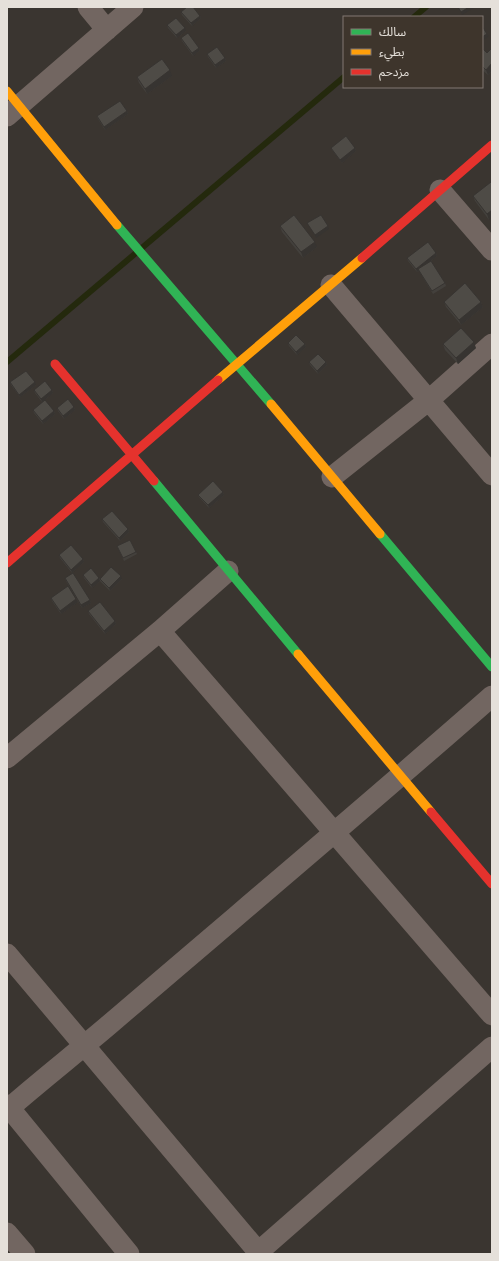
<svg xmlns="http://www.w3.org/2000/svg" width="499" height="1261" font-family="'Varela Round','Noto Sans Arabic',sans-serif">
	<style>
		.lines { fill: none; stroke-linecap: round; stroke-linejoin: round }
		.stream { stroke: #24290d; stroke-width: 6 }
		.street { stroke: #726661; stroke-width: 21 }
		.fast { stroke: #30b455; stroke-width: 9 }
		.slow { stroke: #ff9f0a; stroke-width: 9 }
		.jam { stroke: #e5322d; stroke-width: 9 }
		.wall { fill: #43403c }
		.shaded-wall { fill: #373431 }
		.building { fill: #4e4b46; stroke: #373431 }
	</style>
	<rect width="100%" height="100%" fill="#3a3530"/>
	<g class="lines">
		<!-- stream -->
		<path class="stream" d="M414,17L426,7
			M7,362L344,77"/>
		<!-- street -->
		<path class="street" d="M88,7L107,30
			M7,116L133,7
			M440,190L492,250
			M331,285L492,475
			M332,477L429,400L492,344
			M160,631L492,1015
			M7,758L160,631L228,571
			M7,954L260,1254
			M7,1105L129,1254
			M7,1110C40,1081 76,1053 110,1024C237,915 366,807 492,696
			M7,1233L25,1254
			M256,1254L492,1047"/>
		<!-- fast -->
		<path class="fast" d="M117,225L271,404
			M154,481L298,654
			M380,534L492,667"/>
		<!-- slow -->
		<path class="slow" d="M7,91L117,225
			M218,380L362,258
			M271,404L380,534
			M298,654L431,812"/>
		<!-- jam -->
		<path class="jam" d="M362,258L492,145
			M55,364L154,481
			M7,563L218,380
			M431,812L492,884"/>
	</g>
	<!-- wall -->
	<path class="wall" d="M181,12L200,16L201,18L192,26L182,15Z
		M167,25L186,31L177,38L168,28Z
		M181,38L199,48L200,50L193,56L182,41Z
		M482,48L487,53L492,48V71L488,75L482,70Z
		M207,54L225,58L226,61L216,68L208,57Z
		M172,76L147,94L139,83L137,77Z
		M127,111L128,114L105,130L98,119L97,116Z
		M331,148H355L356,151L342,163L332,150Z
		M492,184L489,220L475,201L473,196Z
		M280,226L317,247L303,258L282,232Z
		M436,253L437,256L431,261L445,283L446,286L433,294L419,271L417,272L408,261L407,258Z
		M444,302H481L483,307L461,325L446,307Z
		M288,343L305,344L306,347L297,355L289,346Z
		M443,344L476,348L458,364L445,350Z
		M309,362H326L327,365L318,374L310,365Z
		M10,382L36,385L20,397L11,385Z
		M34,390H52L53,393L42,402L35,393Z
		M74,407L75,410L64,419L58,411L57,408Z
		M33,410L54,411L55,414L43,424L34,413Z
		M223,492L224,495L209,508L199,497L198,495Z
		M102,519L128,529L129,532L120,541L103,522Z
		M117,546L136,552L137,554L124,561Z
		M59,555L83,559L84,562L72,573L60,558Z
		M83,575L99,578L100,579H122L110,591L100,581L92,588L84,578Z
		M65,578L90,600L91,603L82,608L66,581Z
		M51,598L76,599L78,602L61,614L52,601Z
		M88,611L115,621L116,624L105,634L89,614Z"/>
	<!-- shaded-wall -->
	<path class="shaded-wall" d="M469,7H475L462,15L461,12Z
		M200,16L201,18L192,26L191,23Z
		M185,28L186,31L177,38L176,35Z
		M487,34L489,36L482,41V37Z
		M199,48L200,50L193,56L192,53Z
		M225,58L226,61L216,68L215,65Z
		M492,63V71L488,75L486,70Z
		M170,70L172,76L147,94L145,89Z
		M127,111L128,114L105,130L104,127Z
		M355,148L356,151L342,163L340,160Z
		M492,210V217L489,220L487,214Z
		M328,226L329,229L316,238L315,235Z
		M315,242L317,247L303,258L301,252Z
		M436,253L437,256L417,272L416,269Z
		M481,302L483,307L461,325L459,320Z
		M474,342L476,348L458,364L456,358Z
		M305,344L306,347L297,355L296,352Z
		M326,362L327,365L318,374L317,371Z
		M35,382L36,385L20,397L19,395Z
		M52,390L53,393L42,402L41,399Z
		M74,407L75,410L64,419L63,416Z
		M54,411L55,414L43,424L42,421Z
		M223,492L224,495L209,508L208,505Z
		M128,529L129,532L120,541L119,538Z
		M83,559L84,562L72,573L71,570Z
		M121,576L122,579L110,591L109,588Z
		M99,578L100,581L92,588L91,585Z
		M76,599L78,602L61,614L60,611Z
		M90,600L91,603L82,608L81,605Z
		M115,621L116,624L105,634L104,631Z"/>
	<!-- building -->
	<path class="building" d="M187,7H193L200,16L191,23L181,12Z
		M458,7H469L461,12Z
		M176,18L185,28L176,35L167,25Z
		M482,26L487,34L482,37Z
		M188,33L199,48L192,53L181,38Z
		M217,47L225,58L215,65L207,54Z
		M482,48L487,53L492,48V63L486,70L482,66Z
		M162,59L170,70L145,89L137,77Z
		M120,101L127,111L104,127L97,116Z
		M346,136L355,148L340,160L331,148Z
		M491,182L492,184V210L487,214L473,196Z
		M294,215L315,242L301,252L280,226Z
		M321,215L328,226L315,235L307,223Z
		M428,242L436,253L416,269L407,258Z
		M431,261L445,283L432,291L418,269Z
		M465,283L481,302L459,320L444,302Z
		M461,328L474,342L456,358L443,344Z
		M296,335L305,344L296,352L288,343Z
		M318,354L326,362L317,371L309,362Z
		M26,371L35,382L19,395L10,382Z
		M45,381L52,390L41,399L34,390Z
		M68,399L74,407L63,416L57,408Z
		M45,400L54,411L42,421L33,410Z
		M213,481L223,492L208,505L198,495Z
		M112,511L128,529L119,538L102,519Z
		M130,540L136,552L123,558L117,546Z
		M71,545L83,559L71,570L59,555Z
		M111,567L121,576L109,588L100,579Z
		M91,568L99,578L91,585L83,575Z
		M73,573L90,600L81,605L65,578Z
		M68,586L76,599L60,611L51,598Z
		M100,602L115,621L104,631L88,611Z"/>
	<!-- border -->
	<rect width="499" height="1261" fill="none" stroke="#e5e0da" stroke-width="16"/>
	<!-- legend -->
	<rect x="343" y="16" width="140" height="72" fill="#3e352c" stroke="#817972"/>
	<rect x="351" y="29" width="20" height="6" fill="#30b455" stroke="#817972"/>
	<text x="379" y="36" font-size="12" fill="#e5e0da">سالك</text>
	<rect x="351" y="49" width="20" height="6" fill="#ff9f0a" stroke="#817972"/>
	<text x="379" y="56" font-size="12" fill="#e5e0da">بطيء</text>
	<rect x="351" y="69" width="20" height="6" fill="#e5322d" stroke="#817972"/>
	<text x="379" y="76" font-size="12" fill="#e5e0da">مزدحم</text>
</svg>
